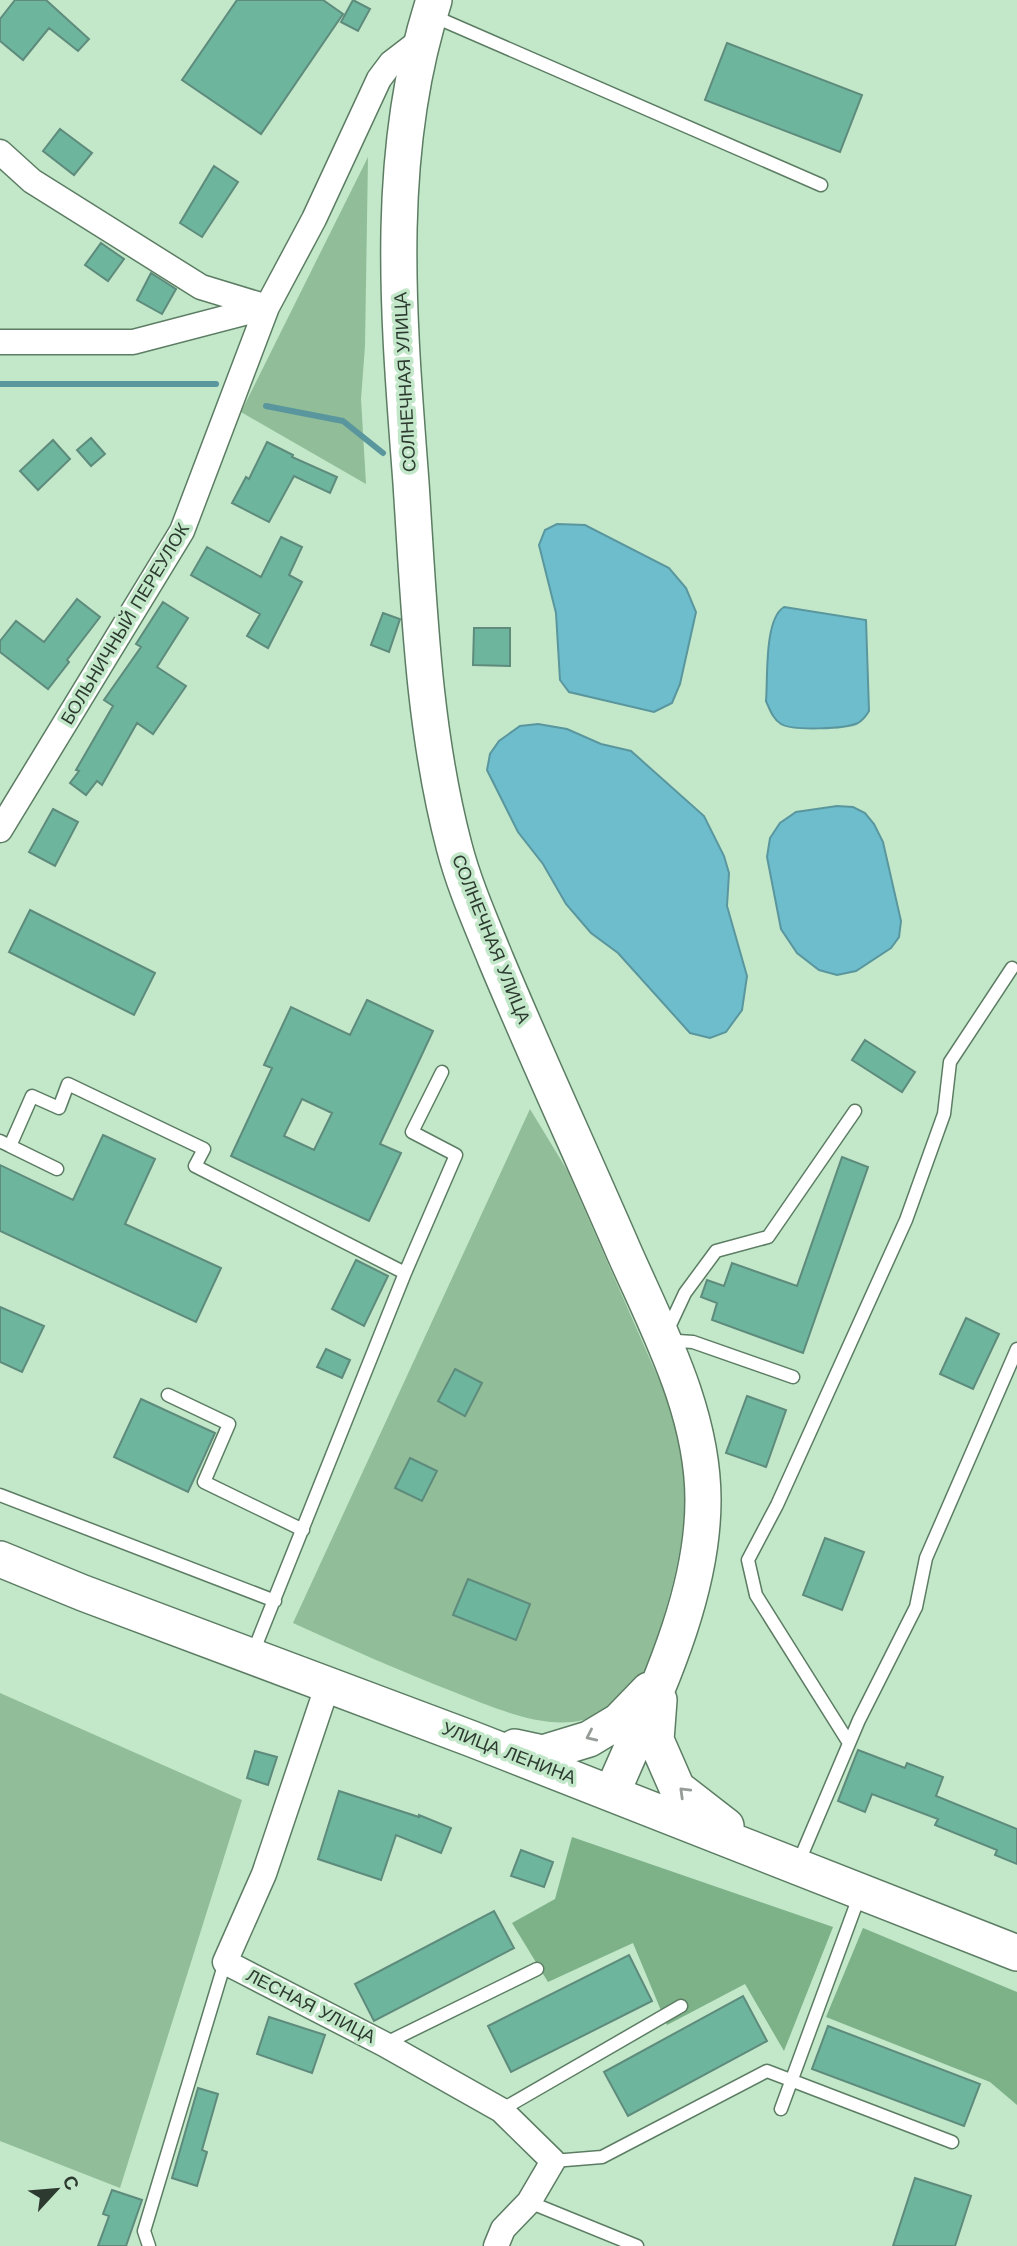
<svg xmlns="http://www.w3.org/2000/svg" width="1017" height="2246" font-family="'Work Sans',sans-serif">
	<style>
		.green { fill: #91bd99 }
		.forest { fill: #7db188 }
		.water { fill: #6ebdcc; stroke: #5a969d; stroke-width: 2 }
		.lines { fill: none; stroke-linecap: round; stroke-linejoin: round }
		.stream { stroke: #5a969d; stroke-width: 6 }
		.building { fill: #6db59d; stroke: #5e8b7c; stroke-width: 2; fill-rule: evenodd }
		.lane-casing { stroke: #5c7d63; stroke-width: 15 }
		.street-casing { stroke: #5c7d63; stroke-width: 27 }
		.secondary-casing { stroke: #5c7d63; stroke-width: 38 }
		.lane { stroke: #fff; stroke-width: 12 }
		.street { stroke: #fff; stroke-width: 24 }
		.secondary { stroke: #fff; stroke-width: 35 }
		.oneway { stroke: #969c97 }
		.labels { text-anchor: middle; stroke-width: 7; stroke-linejoin: round; paint-order: stroke }
		.street-label { font-size: 18px; fill: #2c3a2f; stroke: #c2e7c9 }
	</style>
	<rect width="100%" height="100%" fill="#c2e7c9"/>
	<!-- green -->
	<path class="green" d="M368,157L365,346L361,399L366,484L241,412Z
		M530,1109L567,1170L674,1414C693,1483 685,1544 665,1612C658,1636 653,1662 638,1682C588,1750 517,1717 454,1692C400,1671 346,1647 293,1623Z
		M0,1693L242,1800L120,2188L0,2141Z"/>
	<!-- forest -->
	<path class="forest" d="M572,1837L833,1927L784,2051L745,1984L667,2025L633,1943L548,1982L512,1923L555,1899Z
		M863,1928L1017,1992V2105L990,2082L826,2017Z"/>
	<!-- water -->
	<path class="water" d="M557,524L585,525L669,568L686,588L696,612L680,684L672,703L654,712L569,692L560,680L556,613L539,545L545,530Z
		M784,607L866,620L869,711C866,716 863,720 858,723C845,729 793,731 781,724C773,719 770,710 766,701C768,678 764,619 784,607Z
		M538,724L567,729L601,744L631,751L704,816L724,856L729,873L727,906L747,976L742,1010L726,1032L710,1038L690,1033L618,953L591,933L566,904L543,864L518,832L487,770L490,754L499,741L520,726Z
		M837,806L853,807L865,813L874,824L883,842L901,921L899,937L891,948L856,971L837,975L819,970L797,953L781,929L767,857L770,838L780,823L796,812Z"/>
	<g class="lines">
		<!-- stream -->
		<path class="stream" d="M0,384H216
			M266,406L343,421L383,453"/>
	</g>
	<!-- building -->
	<path class="building" d="M15,0H46L89,39L78,51L49,28L23,60L0,41V19Z
		M237,0H323L343,14L261,134L182,80Z
		M353,0L370,9L358,31L341,22Z
		M727,43L862,95L840,152L705,100Z
		M60,129L92,153L74,175L43,151Z
		M214,166L238,182L202,237L180,223Z
		M101,243L124,259L108,281L85,265Z
		M151,273L176,289L162,314L137,300Z
		M91,438L105,454L91,466L77,450Z
		M53,440L70,459L38,490L20,471Z
		M267,442L293,455L292,457L337,477L330,493L294,476L269,522L232,503L246,477L249,479Z
		M281,537L302,547L289,575L302,582L268,648L247,636L260,614L191,575L207,547L261,577Z
		M77,599L100,617L67,660L69,662L48,689L0,652V641L16,621L44,642Z
		M163,602L188,618L157,667L186,686L153,734L137,723L102,785L97,781L86,795L70,783L79,771L76,770L113,706L104,700L141,647L136,644Z
		M383,613L400,619L389,652L371,645Z
		M474,628H510V666L473,665Z
		M53,809L78,822L55,866L29,852Z
		M30,910L155,973L134,1015L9,952Z
		M367,1000L433,1031L380,1144L401,1153L369,1221L231,1156L272,1068L264,1065L291,1007L350,1035ZM302,1099L332,1113L314,1150L284,1136Z
		M865,1040L915,1072L902,1092L852,1060Z
		M103,1135L155,1159L125,1224L221,1268L196,1322L0,1231V1165L73,1200Z
		M842,1157L868,1167L803,1353L712,1320L717,1303L701,1297L707,1280L724,1286L732,1263L797,1286Z
		M356,1260L388,1276L364,1326L332,1309Z
		M0,1307L44,1326L22,1372L0,1362Z
		M966,1318L999,1334L973,1389L940,1374Z
		M326,1349L350,1360L342,1378L317,1367Z
		M455,1369L482,1383L465,1416L438,1401Z
		M747,1396L786,1410L766,1467L726,1453Z
		M141,1399L215,1433L188,1492L114,1457Z
		M410,1458L437,1471L422,1501L395,1488Z
		M825,1538L864,1552L842,1610L803,1595Z
		M468,1579L530,1604L516,1640L453,1615Z
		M858,1750L905,1768L907,1763L943,1777L936,1796L1017,1829V1864L995,1855L997,1850L935,1825L938,1819L872,1794L865,1812L838,1801Z
		M255,1751L277,1757L268,1785L247,1778Z
		M339,1791L419,1817V1815L451,1828L441,1853L396,1835L381,1880L318,1859Z
		M521,1850L553,1862L544,1887L511,1876Z
		M494,1911L514,1948L374,2021L355,1984Z
		M629,1955L652,2001L511,2072L488,2026Z
		M743,1996L767,2041L628,2116L604,2072Z
		M269,2017L325,2035L312,2073L257,2054Z
		M828,2026L980,2084L964,2126L812,2069Z
		M198,2088L218,2094L202,2150L207,2152L197,2186L172,2178Z
		M915,2178L971,2196L955,2246H893Z
		M112,2190L142,2200L126,2246H98L109,2216L103,2214Z"/>
	<g class="lines">
		<!-- lane casing -->
		<g class="lane-casing">
			<path id="lane" d="M433,16L821,185
				M0,1141L10,1146L32,1096L59,1108L68,1084L204,1149L195,1166L405,1273L252,1655
				M10,1146L57,1169
				M405,1273L456,1155L412,1132L442,1072
				M793,1377L693,1342L663,1340L685,1293L716,1251L768,1237L855,1111
				M168,1395L229,1424L204,1482L303,1530
				M0,1495L275,1601
				M849,1743L756,1595L748,1560L777,1505L906,1220L944,1114L950,1062L1012,968
				M797,1866L859,1720L916,1607L926,1558L1017,1349
				M384,2044L537,1969
				M781,2109L860,1894
				M501,2110L681,2006
				M553,2161L602,2157L767,2071L952,2142
				M529,2202L637,2246
				M149,2246L144,2231L225,1962"/>
		</g>
		<!-- street casing -->
		<g class="street-casing">
			<path id="street" d="M0,152L32,181L201,287L267,307
				M0,342H133L267,307
				M0,830L182,531L267,307L314,219L379,79L391,63L421,40
				M328,1684L264,1874L225,1962L384,2044L501,2110L553,2161L529,2202L503,2229L496,2246"/>
		</g>
		<!-- secondary casing -->
		<g class="secondary-casing">
			<path id="secondary" d="M434,0C383,156 399,323 411,483C419,604 423,728 454,846C464,885 481,923 496,960C537,1058 582,1155 624,1252C659,1331 703,1412 703,1500C703,1601 651,1702 612,1793
				M0,1559L83,1593L472,1739L1017,1953
				M659,1700L656,1740L677,1788L726,1826
				M515,1747L543,1753L589,1739L619,1721L649,1690"/>
		</g>
		<!-- lane -->
		<use href="#lane" class="lane"/>
		<!-- street -->
		<use href="#street" class="street"/>
		<!-- secondary -->
		<use href="#secondary" class="secondary"/>
	</g>
	<!-- one-way arrows -->
	<defs><path id="oneway-chevron" d="M-2-3.5L2.5 0L-2 3.5" fill="none" stroke-width="1.6" stroke-linecap="round" stroke-linejoin="round" transform="scale(1.75)"/></defs>
	<g class="oneway">
		<use href="#oneway-chevron" transform="translate(591 1736) rotate(155)"/>
		<use href="#oneway-chevron" transform="translate(684 1792) rotate(-136)"/>
	</g>
	<g class="labels">
		<!-- street labels -->
		<g class="street-label">
			<text transform="translate(405 382) rotate(-93)" y="6">СОЛНЕЧНАЯ УЛИЦА</text>
			<text transform="translate(125 624) rotate(-59)" y="6">БОЛЬНИЧНЫЙ ПЕРЕУЛОК</text>
			<text transform="translate(491 939) rotate(68)" y="6">СОЛНЕЧНАЯ УЛИЦА</text>
			<text transform="translate(509 1753) rotate(21)" y="6">УЛИЦА ЛЕНИНА</text>
			<text transform="translate(311 2006) rotate(27)" y="6">ЛЕСНАЯ УЛИЦА</text>
		</g>
	</g>
	<!-- north arrow -->
	<g transform="translate(56 2190) rotate(64)" stroke="#c2e7c9" stroke-width="5" paint-order="stroke">
	<path d="M0-5L12 26L0 18L-12 26Z" fill="#2c3a2f"/>
	<text y="-10" font-size="19" font-weight="bold" text-anchor="middle" fill="#2c3a2f">С</text>
	</g>
</svg>
